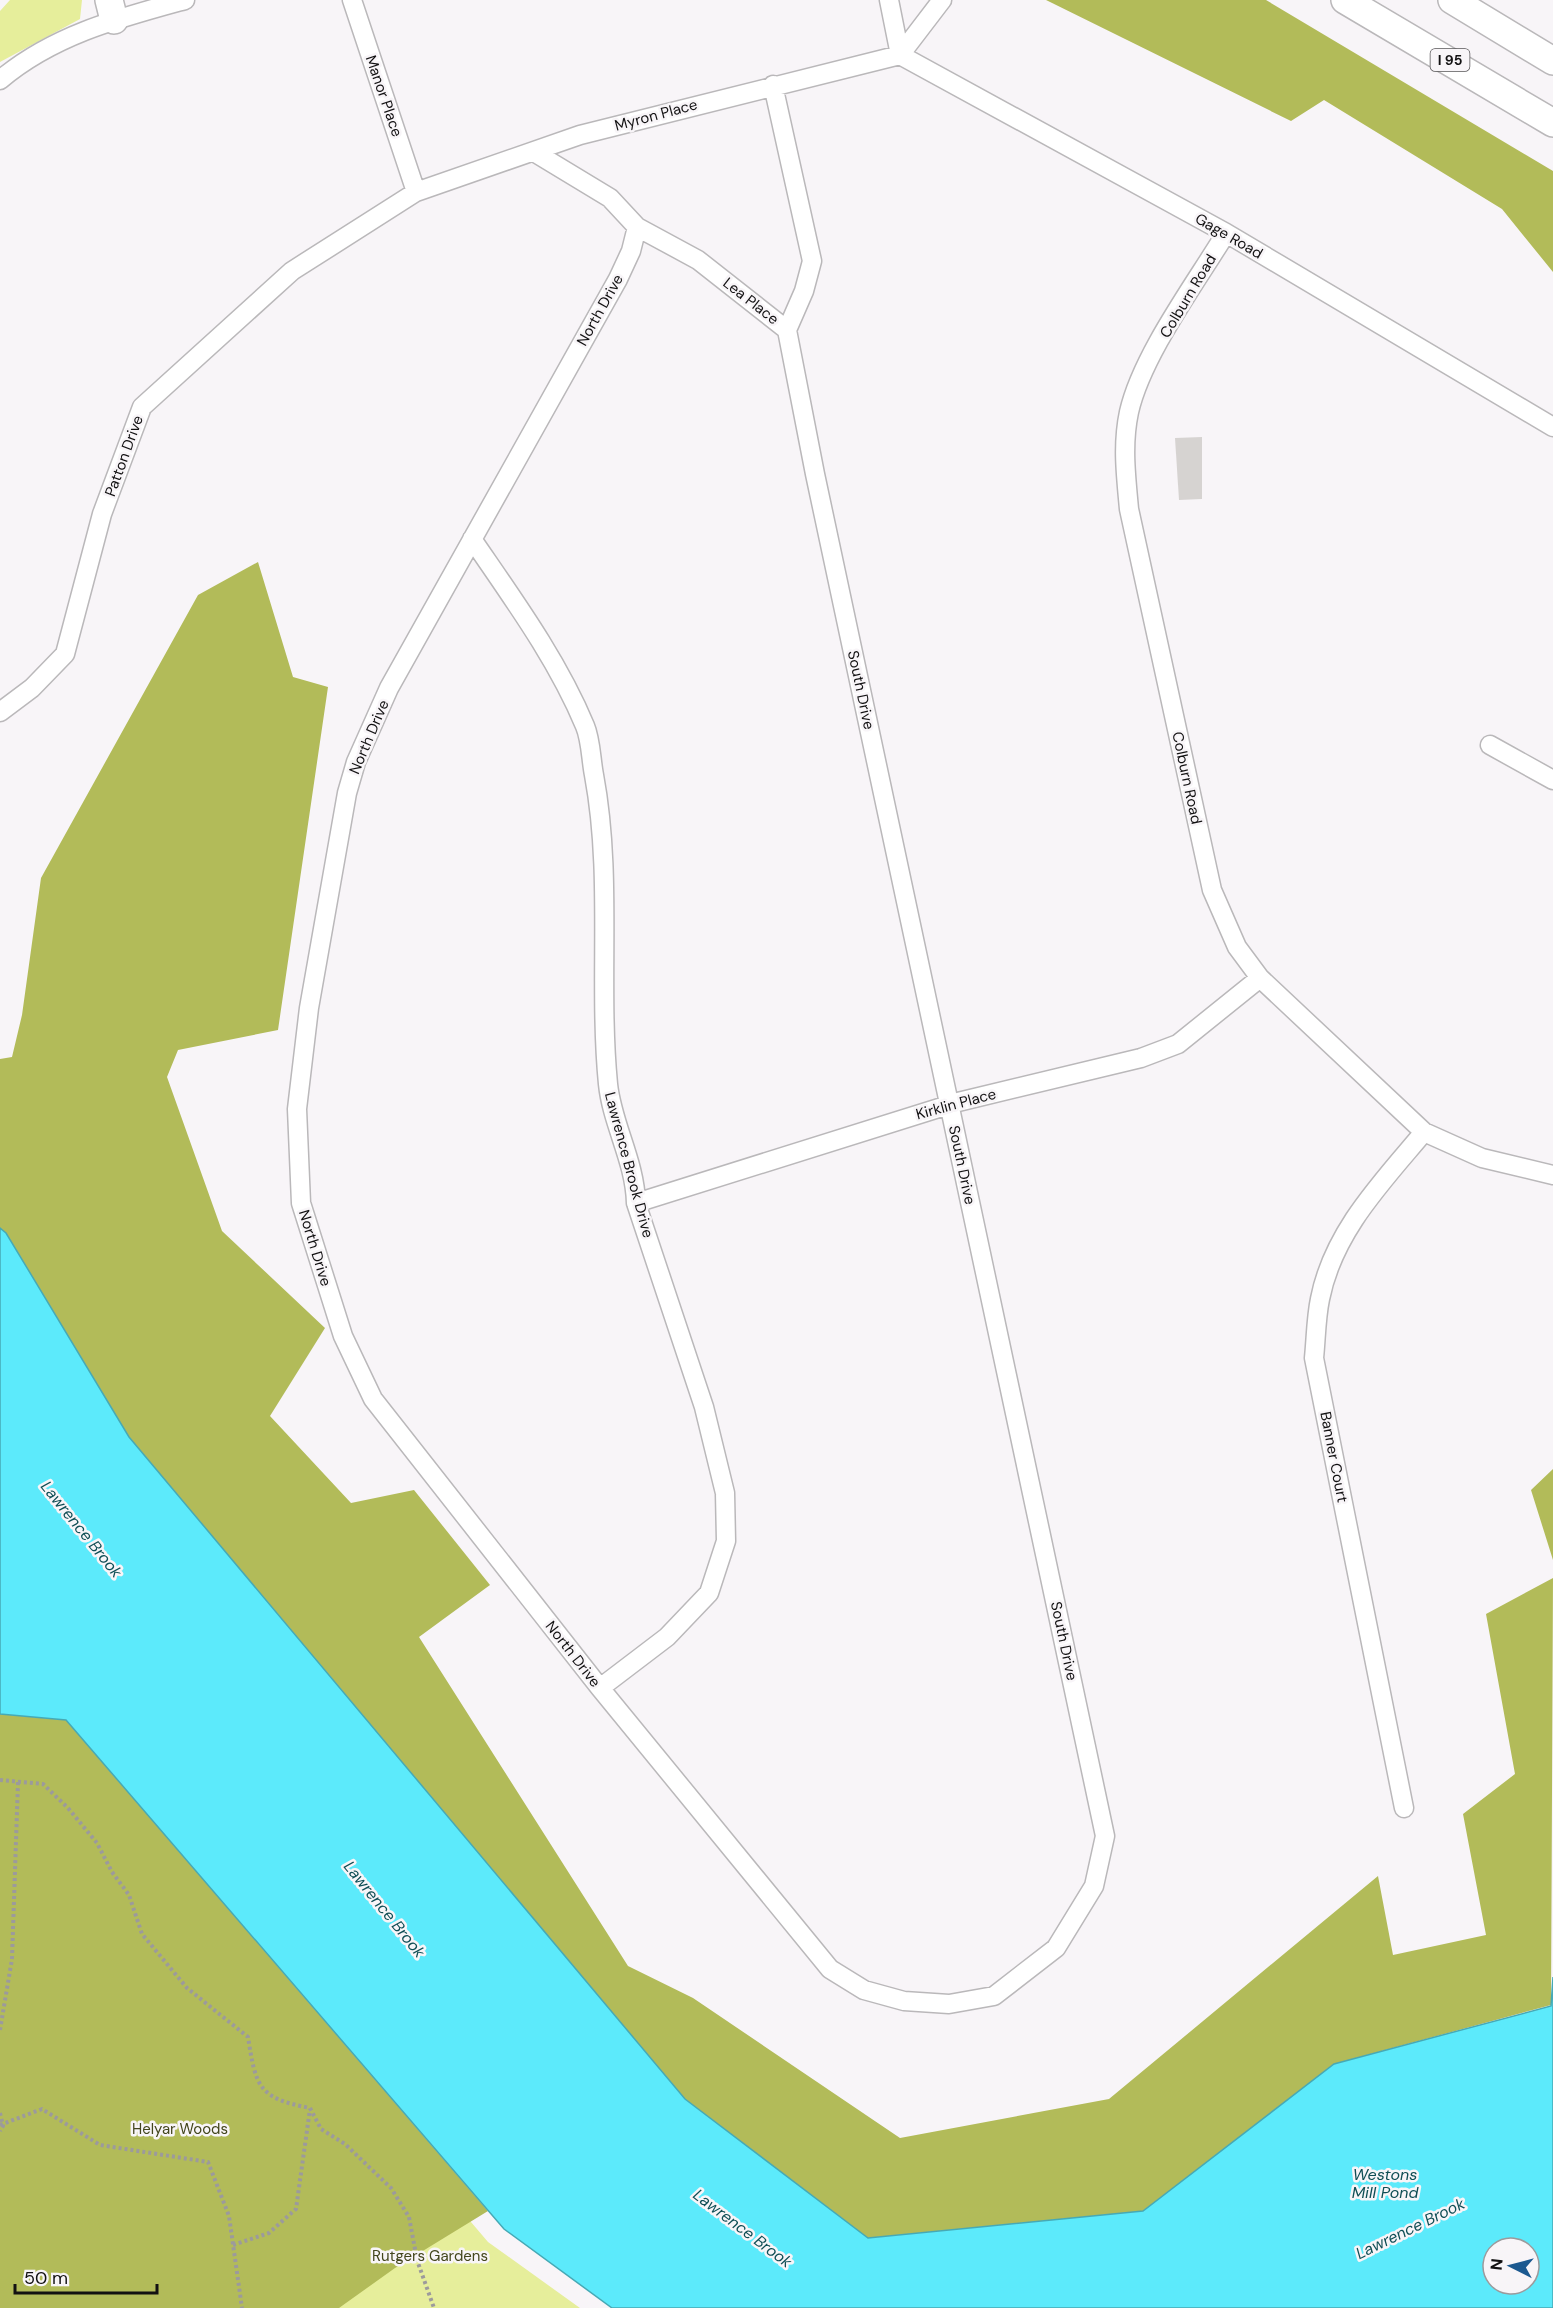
<svg xmlns="http://www.w3.org/2000/svg" width="1553" height="2308" font-family="'DM Sans',sans-serif">
	<style>
		.green { fill: #e6ee9b }
		.forest { fill: #b2bb59 }
		.water { fill: #5ceafb; stroke: #46a9b5; stroke-width: 1.5; fill-rule: evenodd }
		.building { fill: #d6d3d1 }
		.lines { fill: none; stroke-linecap: round; stroke-linejoin: round }
		.minor-casing { stroke: #bab8ba; stroke-width: 21 }
		.highway-casing { stroke: #bab8ba; stroke-width: 30 }
		.path { stroke: #9c9a9c; stroke-width: 4; stroke-dasharray: 3 3; stroke-linecap: butt }
		.minor { stroke: #fff; stroke-width: 18 }
		.highway { stroke: #fff; stroke-width: 27 }
		.labels { text-anchor: middle; stroke-width: 5; stroke-linejoin: round; paint-order: stroke }
		.shield { fill: #f8f5f8; stroke: #575557; stroke-width: 1.5 }
		.shield-label { font-size: 14px; font-weight: bold; fill: #121112 }
		.street-label { font-size: 15px; fill: #121112; stroke: #f8f5f8 }
		.park-label { font-size: 15px; fill: #43461d; stroke: #f8f5f8 }
		.water-label { font-size: 16px; font-style: italic; fill: #0f4e55; stroke: #f8f5f8 }
	</style>
	<rect width="100%" height="100%" fill="#f8f5f8"/>
	<!-- green -->
	<path class="green" d="M10,0H82L80,19L0,62V11Z
		M437,2182L488,2242L580,2308H282Z"/>
	<!-- forest -->
	<path class="forest" d="M1046,0H1266L1553,171V272L1502,209L1324,100L1291,121Z
		M258,562L293,677L328,687L278,1030L178,1050L167,1077L222,1231L325,1328L270,1416L351,1503L414,1490L490,1585L419,1637L628,1966L693,1998L900,2138L1109,2099L1378,1876L1393,1955L1486,1935L1463,1814L1515,1774L1486,1614L1553,1578L1551,2005L1334,2064L1143,2211L868,2238L685,2099L129,1437L6,1233L0,1228V1059L12,1057L22,1015L41,878L198,595Z
		M1553,1469V1560L1531,1490Z
		M0,1714L66,1720L488,2211L395,2268L339,2308H0Z"/>
	<!-- water -->
	<path class="water" d="M0,1228L6,1233L129,1437L685,2099L868,2238L1143,2211L1334,2064L1551,2006L1553,1977V2308H612L504,2229L66,1720L0,1714ZM1493,2248H1529V2284H1493Z"/>
	<!-- building -->
	<path class="building" d="M1202,437V499L1179,500L1175,438Z"/>
	<g class="lines">
		<!-- minor casing -->
		<g class="minor-casing">
			<path id="minor" d="M352,0L416,192
				M889,0L900,55
				M900,55L1226,233L1553,427
				M900,55L942,0
				M0,80C53,35 119,18 185,0
				M773,85L812,261L804,291L787,330
				M534,152L610,198L637,227L698,260L787,330
				M637,227L631,251L618,279L389,688L356,762L347,793L309,1008L297,1109L301,1203L343,1336L373,1399L600,1688L830,1969L864,1990L904,2001L949,2004L994,1996L1056,1948L1094,1886L1105,1836L815,474L787,330
				M1226,233C1195,284 1142,355 1129,412C1122,445 1126,476 1129,509L1212,890L1237,947L1260,978L1424,1132L1482,1158L1553,1175
				M472,539C513,599 557,659 585,726C591,740 591,760 594,775C613,877 598,981 608,1084C612,1124 635,1161 636,1203L704,1407L725,1493L726,1541L709,1593L667,1637L600,1688
				M0,712L32,688L65,654L102,514L142,407L292,271L416,192L580,135L900,55
				M1490,745L1553,780
				M636,1203L958,1102L1141,1058L1178,1044L1260,978
				M1404,1808L1314,1358C1316,1339 1316,1318 1320,1299C1333,1232 1382,1182 1424,1132"/>
		</g>
		<!-- highway casing -->
		<g class="highway-casing">
			<path id="highway" d="M109,0L114,20
				M1345,0L1553,123
				M1452,0L1553,61"/>
		</g>
		<!-- path -->
		<path class="path" d="M0,1780L43,1784L68,1808L97,1843L112,1872L129,1895L142,1934L187,1988L248,2037C256,2087 258,2098 310,2108L321,2129L345,2144L391,2188L409,2217L417,2260L434,2308
			M0,2030L12,1959L18,1782
			M0,2113L3,2126L0,2131
			M0,2125L42,2109L100,2145L208,2162L229,2216L242,2308
			M233,2245L269,2233L296,2209L310,2109"/>
		<!-- minor -->
		<use href="#minor" class="minor"/>
		<!-- highway -->
		<use href="#highway" class="highway"/>
	</g>
	<g class="labels">
		<!-- shield labels -->
		<rect class="shield" x="1430.5" y="49" width="39" height="22" rx="4.5"/>
		<g class="shield-label">
			<text x="1450" y="65">I 95</text>
		</g>
		<!-- street labels -->
		<g class="street-label">
			<text transform="translate(384 96) rotate(71)" y="5">Manor Place</text>
			<text transform="translate(656 115) rotate(-15)" y="5">Myron Place</text>
			<text transform="translate(1229 236) rotate(30)" y="5">Gage Road</text>
			<text transform="translate(1188 296) rotate(-59)" y="5">Colburn Road</text>
			<text transform="translate(751 301) rotate(38)" y="5">Lea Place</text>
			<text transform="translate(600 310) rotate(-61)" y="5">North Drive</text>
			<text transform="translate(124 456) rotate(-70)" y="5">Patton Drive</text>
			<text transform="translate(861 690) rotate(78)" y="5">South Drive</text>
			<text transform="translate(369 737) rotate(-67)" y="5">North Drive</text>
			<text transform="translate(1187 778) rotate(78)" y="5">Colburn Road</text>
			<text transform="translate(956 1104) rotate(-15)" y="5">Kirklin Place</text>
			<text transform="translate(629 1165) rotate(75)" y="5">Lawrence Brook Drive</text>
			<text transform="translate(962 1165) rotate(78)" y="5">South Drive</text>
			<text transform="translate(315 1248) rotate(73)" y="5">North Drive</text>
			<text transform="translate(1334 1457) rotate(79)" y="5">Banner Court</text>
			<text transform="translate(1064 1641) rotate(78)" y="5">South Drive</text>
			<text transform="translate(573 1654) rotate(52)" y="5">North Drive</text>
		</g>
		<!-- park labels -->
		<g class="park-label">
			<text x="180" y="2134">Helyar Woods</text>
			<text x="430" y="2261">Rutgers Gardens</text>
		</g>
		<!-- water labels -->
		<g class="water-label">
			<text transform="translate(82 1529) rotate(51)" y="6">Lawrence Brook</text>
			<text transform="translate(385 1909) rotate(51)" y="6">Lawrence Brook</text>
			<text x="1385" y="2180">Westons<tspan x="1385" dy="18">Mill Pond</tspan></text>
			<text transform="translate(743 2228) rotate(37)" y="6">Lawrence Brook</text>
			<text transform="translate(1410 2228) rotate(-26)" y="6">Lawrence Brook</text>
		</g>
	</g>
	<!-- north arrow -->
	<g transform="translate(1511 2266) rotate(276)"><circle r="28" fill="#f8f5f8" stroke="#9c9a9c" stroke-width="1.5"/>
	<path d="M0-4.5L10 22L0 15L-10 22Z" fill="#1c5990"/>
	<text y="-9" font-size="16" font-weight="bold" text-anchor="middle" fill="#121112">N</text>
	</g>
	<!-- scale -->
	<path d="M15 2284v9h142v-9" fill="none" stroke="#121112" stroke-width="3"/>
	<text x="24" y="2284" font-size="18" fill="#121112" stroke="#f8f5f8" stroke-width="4.5" paint-order="stroke">50 m</text>
</svg>
